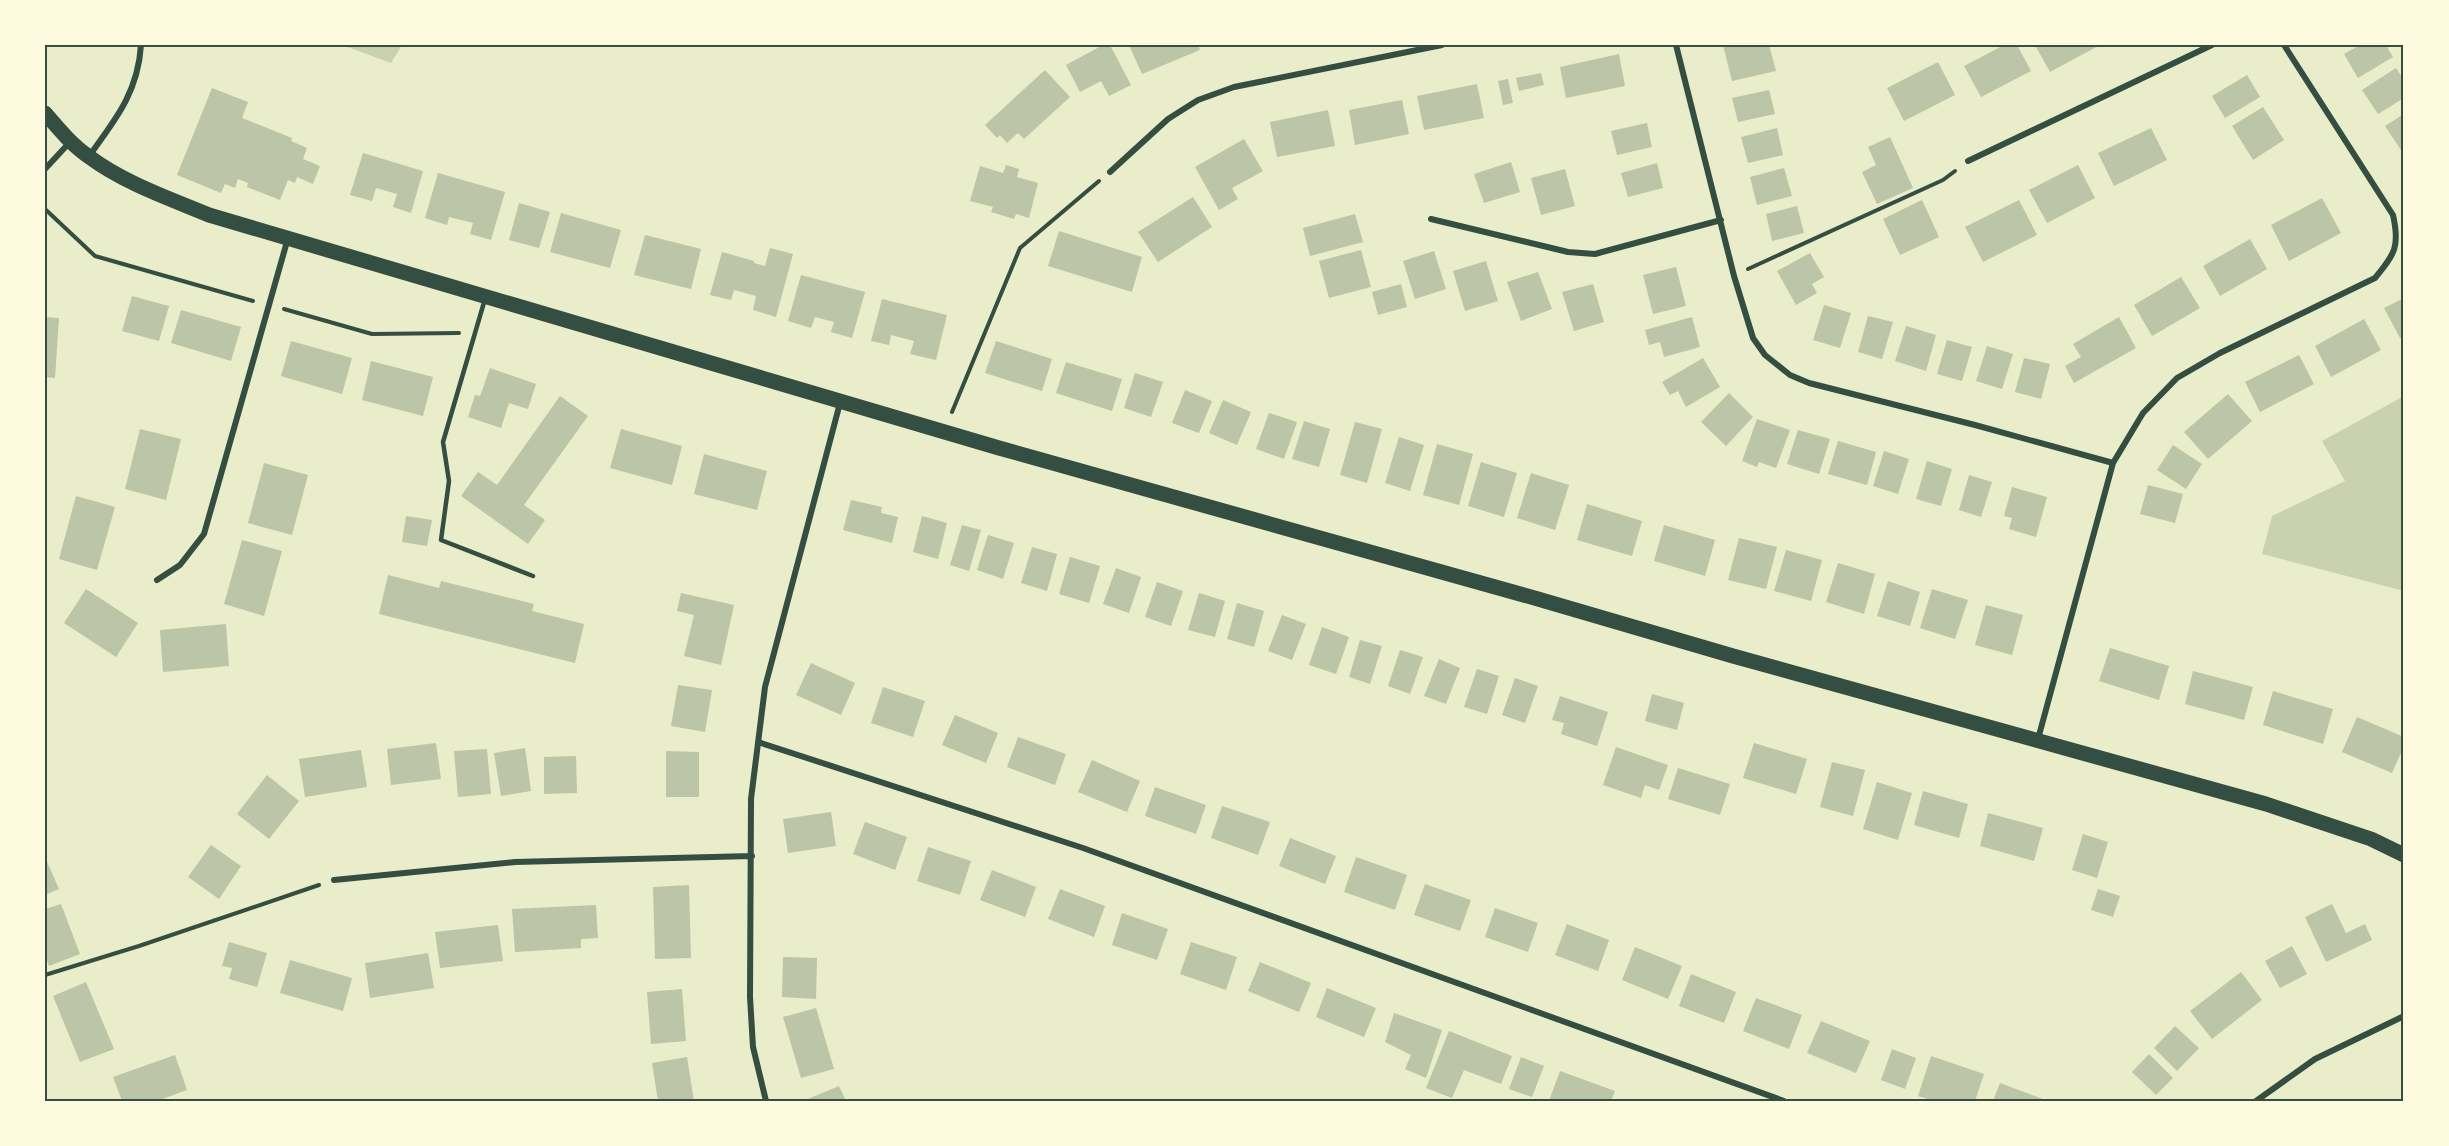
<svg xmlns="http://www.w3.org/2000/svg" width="2449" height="1146" font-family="Merriweather,serif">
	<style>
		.green { fill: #cad2ad }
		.building { fill: #bcc5a7 }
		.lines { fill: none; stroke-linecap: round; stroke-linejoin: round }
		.path { stroke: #344e41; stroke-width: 4 }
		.service { stroke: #344e41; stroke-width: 4.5 }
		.minor { stroke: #344e41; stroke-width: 6 }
		.primary { stroke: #344e41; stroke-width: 15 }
		.neatline { fill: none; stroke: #344e41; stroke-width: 2 }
	</style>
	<rect width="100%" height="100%" fill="#e9edc9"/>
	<!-- green -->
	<path class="green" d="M342,45H402L391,63Z
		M2404,396V591L2262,554L2272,516L2345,481L2322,441Z"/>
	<!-- building -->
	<path class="building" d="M1103,45H1110L1131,85L1109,96L1101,81L1080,92L1066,65Z
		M1129,45H1198L1200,50L1142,74Z
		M1723,45H1769L1776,71L1732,81Z
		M2004,45H2017L2031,71L1981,97L1964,66Z
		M2035,45H2100L2050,72Z
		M2360,45H2386L2393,57L2358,78L2344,54Z
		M1619,54L1625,86L1566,98L1560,67Z
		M1938,62L1955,95L1904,121L1887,88Z
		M2396,68L2404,80V98L2378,114L2362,90Z
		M1045,70L1070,97L1024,139L1018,133L1007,143L1000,135L997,138L985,125Z
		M1541,73L1544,85L1519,91L1516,78Z
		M2247,75L2260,97L2225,118L2212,96Z
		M1508,79L1513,103L1503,105L1498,81Z
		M1477,84L1484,118L1424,130L1417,96Z
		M212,88L248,102L242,118L292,138L291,141L307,148L303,159L320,166L313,184L297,177L295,183L288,180L280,200L247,187L248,183L238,179L235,188L225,184L221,193L177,175Z
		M1769,90L1775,114L1738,122L1732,98Z
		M1402,100L1409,134L1355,145L1349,110Z
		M2263,107L2284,140L2253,160L2232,126Z
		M1328,110L1335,146L1277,157L1270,122Z
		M2404,114V148L2401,150L2385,126Z
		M1647,123L1652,147L1617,155L1611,131Z
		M1777,128L1783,155L1748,163L1741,137Z
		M2151,128L2167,160L2114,186L2098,153Z
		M1890,137L1913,188L1877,204L1862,172L1876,165L1868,147Z
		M1244,139L1263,171L1232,188L1238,199L1219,210L1195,167Z
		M363,153L423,171L411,213L393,207L397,194L376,188L372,201L350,195Z
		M1511,162L1520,192L1484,203L1474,174Z
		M1657,163L1663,188L1628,197L1621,173Z
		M1006,165L1019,169L1017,177L1038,183L1029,218L1016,214L1014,219L991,212L993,207L970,201L980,166L1003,173Z
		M2078,165L2095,198L2047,223L2029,190Z
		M1784,168L1792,196L1757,205L1750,177Z
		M1565,169L1575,206L1541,215L1531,178Z
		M438,173L505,192L491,240L470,234L473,223L449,217L447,225L425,218Z
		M1193,197L1212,227L1158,262L1138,232Z
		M2322,198L2341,233L2289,261L2271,225Z
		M1922,200L1939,237L1900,255L1883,219Z
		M2019,200L2037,235L1983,262L1965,227Z
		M519,203L550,212L539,248L509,240Z
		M1797,206L1804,233L1772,241L1766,214Z
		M561,213L621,230L610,268L550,252Z
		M1355,214L1363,242L1310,256L1303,228Z
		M1059,231L1142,257L1132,292L1048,266Z
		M645,235L701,249L691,289L634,275Z
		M2250,239L2267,269L2220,296L2203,266Z
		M770,248L793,254L776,317L753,310L756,296L734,290L731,300L710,295L722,252L754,261V263L765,266Z
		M1361,250L1371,287L1329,298L1319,261Z
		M1434,251L1446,289L1415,299L1403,261Z
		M1810,253L1824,277L1812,284L1817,293L1796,305L1777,271Z
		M1486,261L1498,301L1465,311L1453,271Z
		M1676,267L1686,306L1653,314L1643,275Z
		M1538,272L1552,309L1521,321L1507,282Z
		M801,275L865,292L852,338L831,332L834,322L815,317L811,328L788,321Z
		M2181,277L2200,308L2152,336L2134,305Z
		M1401,284L1407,307L1378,315L1372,292Z
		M1593,284L1604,322L1574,331L1562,292Z
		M132,296L169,306L159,341L122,331Z
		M2404,298V337L2400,338L2384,308Z
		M882,299L947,315L936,360L910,354L914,341L891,335L889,345L871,341Z
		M1824,305L1851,313L1840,348L1813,340Z
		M181,310L241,327L231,361L171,343Z
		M1868,316L1893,322L1882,359L1858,352Z
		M45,317L59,318L55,378L45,377Z
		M1692,317L1700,347L1664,357L1660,342L1649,345L1645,330Z
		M2119,317L2136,348L2074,383L2065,366L2081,357L2073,344Z
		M2364,319L2381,350L2331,377L2315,346Z
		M1906,326L1936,335L1926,371L1895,361Z
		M1947,340L1972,347L1962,381L1937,374Z
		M291,341L352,358L342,394L281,376Z
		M996,341L1052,359L1042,391L985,373Z
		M1987,346L2013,354L2002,389L1976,381Z
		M2299,355L2314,384L2260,412L2245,382Z
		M1703,358L1720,387L1686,407L1678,391L1670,395L1662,382Z
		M2024,358L2050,364L2041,399L2015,392Z
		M371,361L433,377L423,416L362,400Z
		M1066,362L1122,379L1112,411L1056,393Z
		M490,368L536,384L528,409L509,403L501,428L468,417L475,395L480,396Z
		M1135,373L1163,382L1151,417L1124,408Z
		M1185,390L1212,401L1199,433L1172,423Z
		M1729,393L1753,417L1726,446L1701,422Z
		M2228,394L2252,421L2208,459L2184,432Z
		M560,396L588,416L524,505L545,520L528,544L461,496L478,472L497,485Z
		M1223,400L1251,412L1237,445L1209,433Z
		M1269,413L1297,422L1284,459L1256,449Z
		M1757,419L1790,430L1776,468L1759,462L1757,467L1742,461Z
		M1304,421L1330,429L1319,467L1292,459Z
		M1355,422L1382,429L1367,483L1340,475Z
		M140,429L181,439L166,500L125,489Z
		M621,429L682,446L672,485L610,468Z
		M1798,430L1830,439L1819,474L1787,464Z
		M1399,437L1424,445L1410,491L1385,483Z
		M1838,441L1876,452L1867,485L1828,474Z
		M1437,444L1473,454L1459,505L1423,495Z
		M2173,445L2202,464L2186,489L2157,470Z
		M1884,451L1909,459L1898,494L1873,486Z
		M704,454L767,471L757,510L694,494Z
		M1927,461L1952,469L1941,506L1916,499Z
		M1481,462L1517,473L1504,517L1468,506Z
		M264,463L308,475L292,535L248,523Z
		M1531,473L1569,485L1555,530L1517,518Z
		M1969,475L1992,482L1981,517L1959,510Z
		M2148,485L2183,494L2175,523L2140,514Z
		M2012,487L2047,497L2036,537L2009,529L2012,518L2004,516Z
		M76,496L115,507L97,570L59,559Z
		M851,500L882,507L881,513L898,517L892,543L843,530Z
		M1587,504L1642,521L1632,556L1577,540Z
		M406,516L432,520L427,546L402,542Z
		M922,516L947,523L938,559L913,552Z
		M962,525L981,530L969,571L950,565Z
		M1664,525L1715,540L1705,576L1654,561Z
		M988,535L1014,543L1003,579L977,570Z
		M1739,538L1777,547L1766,589L1728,580Z
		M242,540L282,551L264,616L224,604Z
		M1032,547L1057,554L1047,591L1021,583Z
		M1786,550L1822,560L1811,601L1774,591Z
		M1070,557L1100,566L1089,603L1059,594Z
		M1838,563L1875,574L1864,614L1826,602Z
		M1116,568L1141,577L1129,613L1103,604Z
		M388,575L439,588L441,581L534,604L532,611L584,624L575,663L379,614Z
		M1888,581L1920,592L1910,626L1877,616Z
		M1157,582L1183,591L1171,626L1145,617Z
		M86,589L138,623L116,657L64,623Z
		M1932,589L1968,600L1955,639L1920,628Z
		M681,593L734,605L721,665L684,656L694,615L677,611Z
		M1199,593L1225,601L1215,637L1188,630Z
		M1237,603L1264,611L1254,647L1227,639Z
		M1986,605L2023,615L2012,655L1975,645Z
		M1282,615L1306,624L1292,660L1268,651Z
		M226,624L229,666L163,672L160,630Z
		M1322,627L1349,637L1336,674L1309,665Z
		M1360,640L1382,646L1370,684L1349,677Z
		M2110,648L2169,666L2159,700L2099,681Z
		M1400,650L1423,657L1410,694L1388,686Z
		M1439,659L1460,668L1446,704L1424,696Z
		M811,663L855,683L841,715L796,695Z
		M1477,669L1499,676L1487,714L1464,707Z
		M2193,671L2253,687L2244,720L2185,704Z
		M1515,678L1538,686L1525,723L1502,715Z
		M678,685L712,690L705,732L671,726Z
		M883,687L925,701L913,737L871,723Z
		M2273,691L2333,709L2323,744L2263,725Z
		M1652,694L1684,703L1677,730L1645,721Z
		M1560,696L1608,712L1597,746L1561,734L1564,723L1552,720Z
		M955,715L998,733L986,763L942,745Z
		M2357,717L2404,737V746L2392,773L2342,752Z
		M1018,737L1066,754L1055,785L1007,767Z
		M436,743L441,779L391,785L387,749Z
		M1754,743L1807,759L1796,794L1743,778Z
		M1616,747L1668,765L1659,790L1645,785L1641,798L1603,785Z
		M525,748L531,791L501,796L494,753Z
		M487,749L491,794L458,797L454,751Z
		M361,750L367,787L305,797L299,759Z
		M666,751L699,752V797H666Z
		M576,756L577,793L544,794V757Z
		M1092,760L1140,781L1127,812L1078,792Z
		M1832,762L1865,770L1853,816L1820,807Z
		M1678,768L1730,784L1720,815L1668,799Z
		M267,775L299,801L269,839L237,814Z
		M1877,782L1912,793L1898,840L1863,829Z
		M1155,787L1206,805L1196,834L1145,816Z
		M1923,791L1968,804L1959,838L1914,825Z
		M1222,806L1270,822L1258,855L1211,838Z
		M831,812L836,846L788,853L783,819Z
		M1988,813L2043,828L2034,861L1980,846Z
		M865,822L907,837L895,870L853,854Z
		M2083,834L2108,842L2097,878L2072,870Z
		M1290,838L1336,856L1325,884L1279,866Z
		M211,845L241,866L219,899L188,877Z
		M928,847L971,861L960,895L917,881Z
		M45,857L59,889L45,895Z
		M1356,857L1407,875L1395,910L1344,892Z
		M992,870L1036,887L1025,917L980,900Z
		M1425,884L1471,900L1460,931L1414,915Z
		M689,885L691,958L655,959L653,887Z
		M1060,889L1105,906L1094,937L1048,919Z
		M2098,889L2120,896L2113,917L2091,910Z
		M61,904L80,954L49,966L45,954V909Z
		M2332,904L2346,933L2365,924L2372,940L2326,962L2305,917Z
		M596,905L598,938L581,939V948L515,952L512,909Z
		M1495,908L1538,923L1528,952L1485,937Z
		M1122,913L1168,929L1157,960L1112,945Z
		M1567,924L1609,940L1598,971L1555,955Z
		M498,925L503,961L440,968L435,932Z
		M229,942L267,953L257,987L229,979L232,968L222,966Z
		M1191,942L1237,957L1226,990L1180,974Z
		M2292,946L2307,974L2280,988L2265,961Z
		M1635,947L1682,966L1668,999L1622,980Z
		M428,953L434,988L370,998L365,963Z
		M783,957L817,958L816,999L782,997Z
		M290,960L352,978L343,1011L280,993Z
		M1260,962L1311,983L1299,1012L1248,991Z
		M2241,972L2262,1000L2212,1039L2190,1011Z
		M1691,974L1736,992L1724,1023L1679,1006Z
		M86,982L114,1049L80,1062L53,996Z
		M1327,988L1376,1008L1364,1037L1316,1017Z
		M682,989L686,1041L651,1044L647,992Z
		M1756,998L1802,1015L1789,1049L1743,1031Z
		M816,1008L834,1069L801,1078L783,1017Z
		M1394,1013L1442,1030L1426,1078L1405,1069L1411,1055L1385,1042Z
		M1821,1021L1870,1041L1856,1073L1807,1053Z
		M2175,1026L2199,1048L2177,1071L2154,1048Z
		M1449,1031L1512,1056L1501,1084L1464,1070L1452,1098L1426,1088Z
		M1892,1049L1916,1058L1905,1089L1881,1080Z
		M2149,1054L2173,1078L2156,1095L2132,1072Z
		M175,1055L187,1090L157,1101H122L113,1077Z
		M1931,1056L1984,1074L1975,1101H1934L1918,1096Z
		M687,1057L694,1101H658L652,1063Z
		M1521,1057L1544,1066L1532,1097L1509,1089Z
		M1560,1071L1615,1091L1611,1101H1549Z
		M2000,1083L2048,1101H1993Z
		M839,1086L846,1101H803Z"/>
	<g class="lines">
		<!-- path -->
		<path class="path" d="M45,209L95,256L253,301
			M1748,269L1943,180L1955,171
			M284,309L372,334L459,333
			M952,412L1020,248L1099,181
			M45,975L139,946L319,885"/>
		<!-- service -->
		<path class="service" d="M485,299L443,442L449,481L441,540L533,576"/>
		<!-- minor -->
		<path class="minor" d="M1676,45L1734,276L1753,338L1765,355L1790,375L1809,383L1975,425L2113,463
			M89,156C116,119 138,92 141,45
			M1968,161L2212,45
			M45,169L70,142
			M1110,172L1168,119L1198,100L1234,87L1442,45
			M1431,219L1568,252L1595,254L1721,220
			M157,580L180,565L204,534L288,238
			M2038,739L2113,463L2143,413L2177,378L2220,353L2375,278C2395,254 2400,246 2393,215L2284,45
			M758,742L1083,848L1784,1101
			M334,880L515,862L752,856
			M766,1101L753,1047L750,997L751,799L765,687L840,403
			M2256,1101L2315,1059L2404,1016"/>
		<!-- primary -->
		<path class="primary" d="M45,113C58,128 71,144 88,156C124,183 168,198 209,215L999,448L1538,599L1733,656L2266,804L2371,839L2404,855"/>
	</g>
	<!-- border -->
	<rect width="2449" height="1146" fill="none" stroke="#fefae0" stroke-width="93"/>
	<rect x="46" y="46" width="2356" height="1054" class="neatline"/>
</svg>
